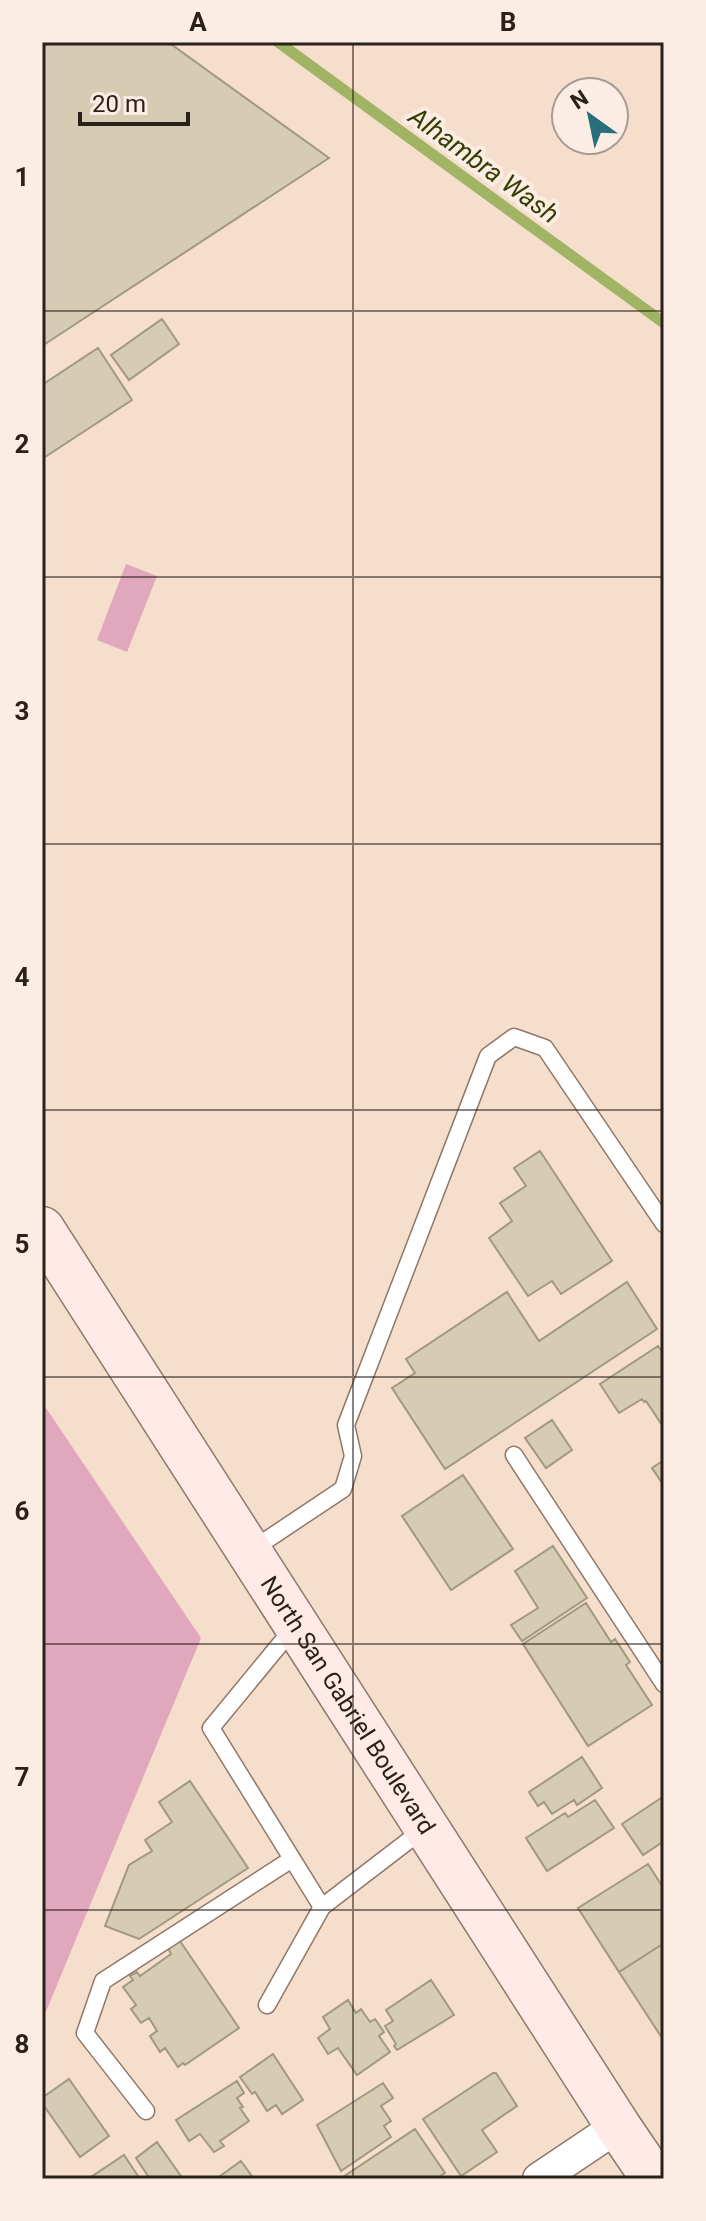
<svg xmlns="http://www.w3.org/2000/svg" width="706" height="2221" font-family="Roboto,sans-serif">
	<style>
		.green { fill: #e1a7bc }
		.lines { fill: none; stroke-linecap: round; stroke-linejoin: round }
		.stream { stroke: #a1b464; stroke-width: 11 }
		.building { fill: #d6ccb4; stroke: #a19880; stroke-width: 2 }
		.service-casing { stroke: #8e7869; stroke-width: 19 }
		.minor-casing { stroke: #8e7869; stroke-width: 35 }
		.secondary-casing { stroke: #8e7869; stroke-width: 47 }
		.service { stroke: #fff; stroke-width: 16 }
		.minor { stroke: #fff; stroke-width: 32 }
		.secondary { stroke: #ffeae7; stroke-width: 44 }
		.grid { fill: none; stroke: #2a211b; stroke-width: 2; stroke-opacity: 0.55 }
		.labels { text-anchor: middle; stroke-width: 8; stroke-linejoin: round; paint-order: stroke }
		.street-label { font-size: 24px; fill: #2a211b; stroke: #fbede3 }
		.water-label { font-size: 26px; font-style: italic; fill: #343e00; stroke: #fbede3 }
		.neatline { fill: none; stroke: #2a211b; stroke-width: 3 }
		.grid-label { font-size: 26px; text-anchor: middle; font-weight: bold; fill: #2a211b }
	</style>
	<rect width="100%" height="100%" fill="#f6decd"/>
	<!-- green -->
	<path class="green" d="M126,564L157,576L127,652L97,640Z
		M42,1402L201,1638L42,2021Z"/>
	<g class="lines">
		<!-- stream -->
		<path class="stream" d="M278,42L664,323"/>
	</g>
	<!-- building -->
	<path class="building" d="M42,42H168L329,158L42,346Z
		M162,319L179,344L129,380L111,355Z
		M98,348L132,400L42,459V385Z
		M540,1151L612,1261L561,1294L552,1281L528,1296L489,1238L512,1221L500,1203L526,1186L514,1168Z
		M627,1282L657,1329L445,1469L392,1388L415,1373L406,1359L507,1292L539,1341Z
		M658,1346L664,1354V1428L646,1401L644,1402L642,1399L619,1413L600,1384Z
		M552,1420L572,1450L546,1468L525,1438Z
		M664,1460V1486L652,1468Z
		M463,1475L513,1549L451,1590L402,1516Z
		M553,1546L587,1598L522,1641L511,1625L538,1608L515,1571Z
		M586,1603L611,1642L615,1639L630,1662L626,1665L652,1705L588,1746L523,1644Z
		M582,1757L602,1788L577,1805L574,1800L552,1814L544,1802L538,1806L529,1792Z
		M190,1781L248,1868L139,1939L105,1926L129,1865L152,1851L145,1840L172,1822L159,1802Z
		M664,1796V1841L643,1855L622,1824Z
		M595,1800L614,1828L547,1871L526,1838L565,1813L568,1817Z
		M648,1864L664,1889V1943L619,1972L578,1908Z
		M180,1941L239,2028L185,2065L183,2063L178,2067L165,2048L160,2052L150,2036L157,2031L149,2018L141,2023L131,2009L136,2005L123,1987L133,1980L130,1976L137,1972L140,1976L171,1954L168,1948Z
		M664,1943V2041L619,1972Z
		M431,1980L454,2015L397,2050L394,2046L396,2044L385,2026L393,2021L386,2010Z
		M348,2000L356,2013L361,2009L370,2022L375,2019L384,2032L379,2036L390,2052L357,2075L338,2048L328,2054L318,2038L330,2029L323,2017Z
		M273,2054L303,2100L282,2114L276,2105L267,2111L255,2092L252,2094L240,2077Z
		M493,2073H496L517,2106L482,2130L497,2152L461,2176L423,2119Z
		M69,2079L109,2136L80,2157L42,2103V2098Z
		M237,2081L244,2093L237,2098L243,2107L240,2108L249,2121L220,2141L224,2146L214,2152L200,2134L189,2141L176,2120Z
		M383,2083L393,2098L381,2106L391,2121L384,2126L391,2137L341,2171L317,2125Z
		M415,2129L445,2173L435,2179H340Z
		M157,2142L183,2179H150L136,2158Z
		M124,2155L140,2179H88Z
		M241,2161L254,2179H216Z"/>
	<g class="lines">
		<!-- service casing -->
		<g class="service-casing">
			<path id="service" d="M514,1455L664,1684
				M250,1551L343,1489L353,1456L346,1425L488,1056L514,1037L545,1048L664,1224
				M295,1626L211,1728L322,1907L425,1828
				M267,2005L322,1907
				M146,2111L85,2033L103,1981L292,1859"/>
		</g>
		<!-- minor casing -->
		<g class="minor-casing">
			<path id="minor" d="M539,2179L618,2126"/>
		</g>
		<!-- secondary casing -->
		<g class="secondary-casing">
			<g id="secondary">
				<path id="s1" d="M42,1229L618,2126L654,2179"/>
			</g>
		</g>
		<!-- service -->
		<use href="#service" class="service"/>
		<!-- minor -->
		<use href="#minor" class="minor"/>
		<!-- secondary -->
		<use href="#secondary" class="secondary"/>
	</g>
	<!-- grid -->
	<path class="grid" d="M353,42V2179M42,311H664M42,577H664M42,844H664M42,1110H664M42,1377H664M42,1644H664M42,1910H664"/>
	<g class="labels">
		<!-- street labels -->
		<g class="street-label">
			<text dy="8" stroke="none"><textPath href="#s1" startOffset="566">North San Gabriel Boulevard</textPath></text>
		</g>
		<!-- water labels -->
		<g class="water-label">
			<text transform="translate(484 165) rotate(36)" y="9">Alhambra Wash</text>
		</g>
	</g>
	<!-- border -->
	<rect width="706" height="2221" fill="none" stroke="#fbede3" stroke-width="88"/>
	<!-- north arrow -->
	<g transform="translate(590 116) rotate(327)"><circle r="38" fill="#fbede3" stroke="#a79b93" stroke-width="2"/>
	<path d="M0-6L14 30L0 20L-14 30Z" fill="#286e7d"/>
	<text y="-12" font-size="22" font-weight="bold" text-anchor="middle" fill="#2a211b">N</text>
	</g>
	<!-- scale -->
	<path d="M80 112v12h108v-12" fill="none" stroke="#2a211b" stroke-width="4"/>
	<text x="92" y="112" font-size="24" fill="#2a211b" stroke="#fbede3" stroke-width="6" paint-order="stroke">20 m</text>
	<rect x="44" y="44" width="618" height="2133" class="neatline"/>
	<g class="grid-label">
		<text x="198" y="31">A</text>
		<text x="508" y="31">B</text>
		<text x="22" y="186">1</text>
		<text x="22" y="453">2</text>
		<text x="22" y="720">3</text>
		<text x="22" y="986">4</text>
		<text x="22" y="1253">5</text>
		<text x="22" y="1520">6</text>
		<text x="22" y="1786">7</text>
		<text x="22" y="2053">8</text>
	</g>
</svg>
